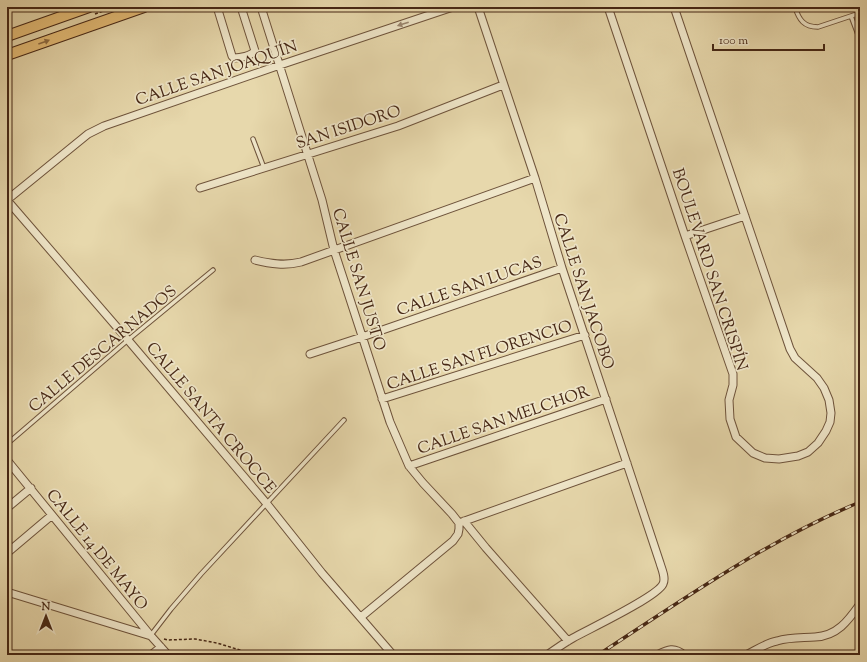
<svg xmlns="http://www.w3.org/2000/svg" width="867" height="662" font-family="'Sorts Mill Goudy',serif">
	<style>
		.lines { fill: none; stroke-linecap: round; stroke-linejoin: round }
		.lane-casing { stroke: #6e533b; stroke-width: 5.5 }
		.street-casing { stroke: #6e533b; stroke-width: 9 }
		.primary-casing { stroke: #462715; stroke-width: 12 }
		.path { stroke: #462715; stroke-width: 1.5; stroke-dasharray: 3 2; stroke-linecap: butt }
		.lane { stroke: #efe6c9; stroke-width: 3.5 }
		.street { stroke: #efe6c9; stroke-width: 7 }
		.primary { stroke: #e4bc76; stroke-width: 10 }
		.rail-casing { stroke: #462715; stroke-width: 3.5 }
		.rail { stroke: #efe6c9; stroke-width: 2; stroke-dasharray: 6; stroke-linecap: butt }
		.oneway { fill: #9a866f }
		.oneway2 { fill: #8d6a41 }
		.labels { text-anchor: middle; stroke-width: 3.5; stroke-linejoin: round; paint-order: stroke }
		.street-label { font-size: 16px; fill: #462715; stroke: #efe6c9 }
	</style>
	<rect width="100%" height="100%" fill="#e7d8ac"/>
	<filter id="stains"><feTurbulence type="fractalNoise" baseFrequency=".005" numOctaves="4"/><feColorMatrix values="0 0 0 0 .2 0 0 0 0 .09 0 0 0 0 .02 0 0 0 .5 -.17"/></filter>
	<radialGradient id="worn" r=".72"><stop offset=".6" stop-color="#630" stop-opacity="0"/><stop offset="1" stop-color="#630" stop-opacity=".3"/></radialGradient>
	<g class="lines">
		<!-- lane casing -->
		<g class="lane-casing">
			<path id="lane" d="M795,7C799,20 804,27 818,27L851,16
				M860,13L851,16L860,40
				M253,139L264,168
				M7,444L128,340L213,270
				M151,635L171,609L201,574L344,420"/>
		</g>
		<!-- street casing -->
		<g class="street-casing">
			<path id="street" d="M219,7L218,8V10L232,56L234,58C240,58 251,56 255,51L241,7
				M261,7L322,200L334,250L390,422L409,466L423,483L452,514L459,523V529L458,534L453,541L361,617
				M478,7L535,178L562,268L660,563C662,570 666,578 663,584C657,597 589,629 573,638C564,643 556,649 547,655
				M608,7L685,236L733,374V385L729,400L730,419L736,437L753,453L765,458L779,459L798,456L808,452L818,443L826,431L830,422L831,413L829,400L824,388L817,378L795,358L790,349L674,7
				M200,188L398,126L503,85
				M7,200L128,340L267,504L322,573L393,655
				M7,200L88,134L104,126L280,65L453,7
				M685,236L745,216
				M255,260C271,264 285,266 301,262L535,178
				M310,354L362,337L562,268
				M382,399L585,335
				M7,460L151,636L168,655
				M409,466L606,399
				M7,508L31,488
				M464,521L486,548L568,641
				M459,523L627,463
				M7,553L52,515
				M7,592L151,636
				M151,655L161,647
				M657,655C667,650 674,646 684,655
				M746,655C756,650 766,643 777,641C790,637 802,638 815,637C837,636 848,621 860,604"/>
		</g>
		<!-- primary casing -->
		<g class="primary-casing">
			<path id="primary" d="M7,36L89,7
				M7,55L144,7"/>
		</g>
		<!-- path -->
		<path class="path" d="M95,14L114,7
			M164,639L168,640L195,639L217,643L256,655"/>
		<!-- lane -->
		<use href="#lane" class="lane"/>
		<!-- street -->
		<use href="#street" class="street"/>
		<!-- primary -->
		<use href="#primary" class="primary"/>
		<!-- rail casing -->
		<g class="rail-casing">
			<path id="rail" d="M598,655C682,600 766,541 860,502"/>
		</g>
		<!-- rail -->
		<use href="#rail" class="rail"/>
	</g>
	<!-- one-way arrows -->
	<defs><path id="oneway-solid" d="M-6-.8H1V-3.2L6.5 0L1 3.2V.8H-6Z"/></defs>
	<use class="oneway" href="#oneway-solid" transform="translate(403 24) rotate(162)"/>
	<use class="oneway2" href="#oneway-solid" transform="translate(44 42) rotate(-20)"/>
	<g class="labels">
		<!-- street labels -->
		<g class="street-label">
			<text transform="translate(216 72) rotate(-19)" y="6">CALLE SAN JOAQUÍN</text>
			<text transform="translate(348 126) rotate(-18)" y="6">SAN ISIDORO</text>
			<text transform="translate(711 269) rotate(72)" y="6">BOULEVARD SAN CRISPÍN</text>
			<text transform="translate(360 279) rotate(73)" y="6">CALLE SAN JUSTO</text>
			<text transform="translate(469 285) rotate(-19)" y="6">CALLE SAN LUCAS</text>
			<text transform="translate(585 291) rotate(72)" y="6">CALLE SAN JACOBO</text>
			<text transform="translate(102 348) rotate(-40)" y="6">CALLE DESCARNADOS</text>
			<text transform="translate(479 354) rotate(-18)" y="6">CALLE SAN FLORENCIO</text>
			<text transform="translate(212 417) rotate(50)" y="6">CALLE SANTA CROCCE</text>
			<text transform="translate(503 419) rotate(-19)" y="6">CALLE SAN MELCHOR</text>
			<text transform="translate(98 549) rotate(51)" y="6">CALLE 14 DE MAYO</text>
		</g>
	</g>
	<!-- margin -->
	<rect width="867" height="662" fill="none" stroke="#e7d8ac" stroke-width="24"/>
	<rect x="8" y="8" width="851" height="646" fill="none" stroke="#462715" stroke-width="2"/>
	<rect x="12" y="12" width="843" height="638" fill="none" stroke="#462715"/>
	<!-- north arrow -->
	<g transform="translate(46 616)" stroke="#efe6c9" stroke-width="3" paint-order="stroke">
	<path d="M0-3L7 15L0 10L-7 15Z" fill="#462715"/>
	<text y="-6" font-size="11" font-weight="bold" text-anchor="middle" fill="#462715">N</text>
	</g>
	<!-- scale -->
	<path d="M713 44v6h111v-6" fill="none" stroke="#462715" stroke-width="2"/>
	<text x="719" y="44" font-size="12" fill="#462715" stroke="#efe6c9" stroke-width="3" paint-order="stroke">100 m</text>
	<rect width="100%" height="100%" filter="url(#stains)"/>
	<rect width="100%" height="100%" fill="url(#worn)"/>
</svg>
